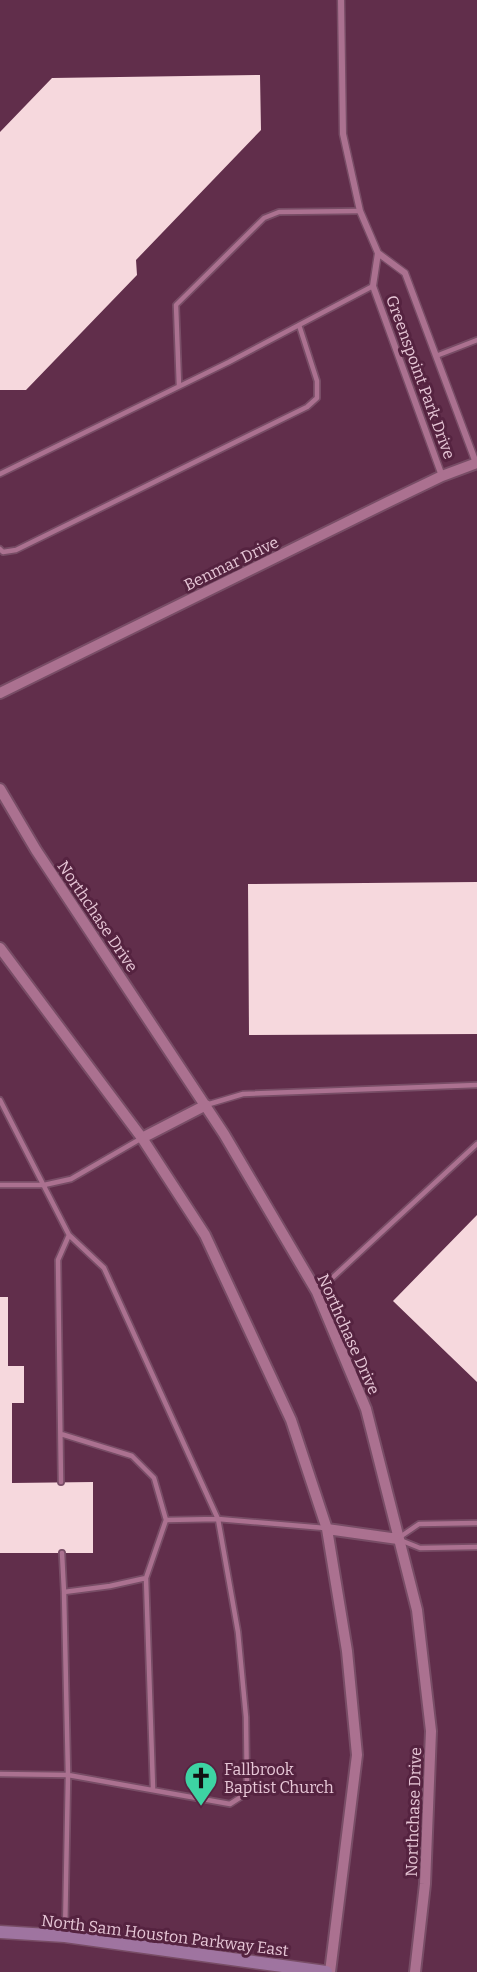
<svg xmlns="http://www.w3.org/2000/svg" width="477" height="1972" font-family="Bitter,serif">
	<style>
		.building { fill: #f6d8dd }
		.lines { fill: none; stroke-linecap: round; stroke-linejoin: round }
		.service-casing { stroke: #784d66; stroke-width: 8 }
		.minor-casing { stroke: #784d66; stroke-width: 9 }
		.tertiary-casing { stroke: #784d66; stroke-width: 14 }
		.secondary-casing { stroke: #784d66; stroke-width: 15 }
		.service { stroke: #ab7190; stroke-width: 4.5 }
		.minor { stroke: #ab7190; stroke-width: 6 }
		.tertiary { stroke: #ab7190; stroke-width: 10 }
		.secondary { stroke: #9f74a0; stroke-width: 12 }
		.labels { text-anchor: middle; stroke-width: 6; stroke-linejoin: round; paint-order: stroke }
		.street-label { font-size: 16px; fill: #e7c7d7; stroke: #552340 }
		.poi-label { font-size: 16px; fill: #e7c7d7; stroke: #552340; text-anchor: start }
	</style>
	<rect width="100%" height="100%" fill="#612e4b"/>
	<!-- building -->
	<path class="building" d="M260,75L261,130L136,260L137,275L26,390H0V132L52,78Z
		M477,882V1034L249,1035L248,884Z
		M477,1215V1382L393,1301Z
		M0,1297H8V1366H24V1403H12V1483L93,1482V1553H0Z"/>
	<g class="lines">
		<!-- service casing -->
		<g class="service-casing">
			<path id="service" d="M436,356L477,340
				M179,386L176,305L264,218L279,212L360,211
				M0,474L229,362L373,286
				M0,549L3,552L16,550L307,407L317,398V381L299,325
				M0,1100L69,1235L104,1268L218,1519L238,1632L246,1717L247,1793L230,1804L68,1775L0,1774
				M206,1105L243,1094L477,1085
				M0,1185H44L71,1179L142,1138
				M317,1292L477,1144
				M61,1434L132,1456L154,1478L166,1520L146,1578L153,1788
				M61,1482L58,1260L69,1235
				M166,1520L218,1519L325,1528
				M400,1537L419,1524L477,1523
				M400,1540L420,1548L477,1547
				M62,1553L64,1592
				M65,1935L68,1775L64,1592L110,1586L146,1578"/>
		</g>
		<!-- minor casing -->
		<g class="minor-casing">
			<path id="minor" d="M341,0L343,134L360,211L378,253
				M442,476L373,286L378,253L405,273L476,463"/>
		</g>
		<!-- tertiary casing -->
		<g class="tertiary-casing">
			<path id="tertiary" d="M0,693L386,503L442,476L477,463
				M0,789L36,850L224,1134L317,1292L366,1409L417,1610L431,1731L425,1884L415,1972
				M0,948L142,1138L205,1235L291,1420L327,1529L347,1651L357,1755L330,1972
				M142,1138L206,1105
				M327,1529L398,1539"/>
		</g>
		<!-- secondary casing -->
		<g class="secondary-casing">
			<path id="secondary" d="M0,1932L65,1936L326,1972"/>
		</g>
		<!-- service -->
		<use href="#service" class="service"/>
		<!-- minor -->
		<use href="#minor" class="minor"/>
		<!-- tertiary -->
		<use href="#tertiary" class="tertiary"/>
		<!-- secondary -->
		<use href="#secondary" class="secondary"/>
	</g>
	<!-- icons -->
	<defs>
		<g id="church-pin" transform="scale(1.725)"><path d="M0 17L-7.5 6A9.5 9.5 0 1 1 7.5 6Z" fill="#3dd4a3" stroke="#552340"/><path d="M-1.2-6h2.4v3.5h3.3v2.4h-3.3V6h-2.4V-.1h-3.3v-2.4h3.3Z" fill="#111"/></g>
	</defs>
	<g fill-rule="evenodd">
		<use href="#church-pin" x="201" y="1778"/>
	</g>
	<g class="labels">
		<!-- street labels -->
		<g class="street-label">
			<text transform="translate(421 377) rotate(70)" y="6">Greenspoint Park Drive</text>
			<text transform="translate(231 563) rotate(-26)" y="6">Benmar Drive</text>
			<text transform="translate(98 916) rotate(56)" y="6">Northchase Drive</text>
			<text transform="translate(349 1334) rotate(66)" y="6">Northchase Drive</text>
			<text transform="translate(413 1812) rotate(-88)" y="6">Northchase Drive</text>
			<text transform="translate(165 1935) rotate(7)" y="6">North Sam Houston Parkway East</text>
		</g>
		<!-- poi labels -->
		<g class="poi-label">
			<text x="224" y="1775">Fallbrook<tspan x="224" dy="18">Baptist Church</tspan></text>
		</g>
	</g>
</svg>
